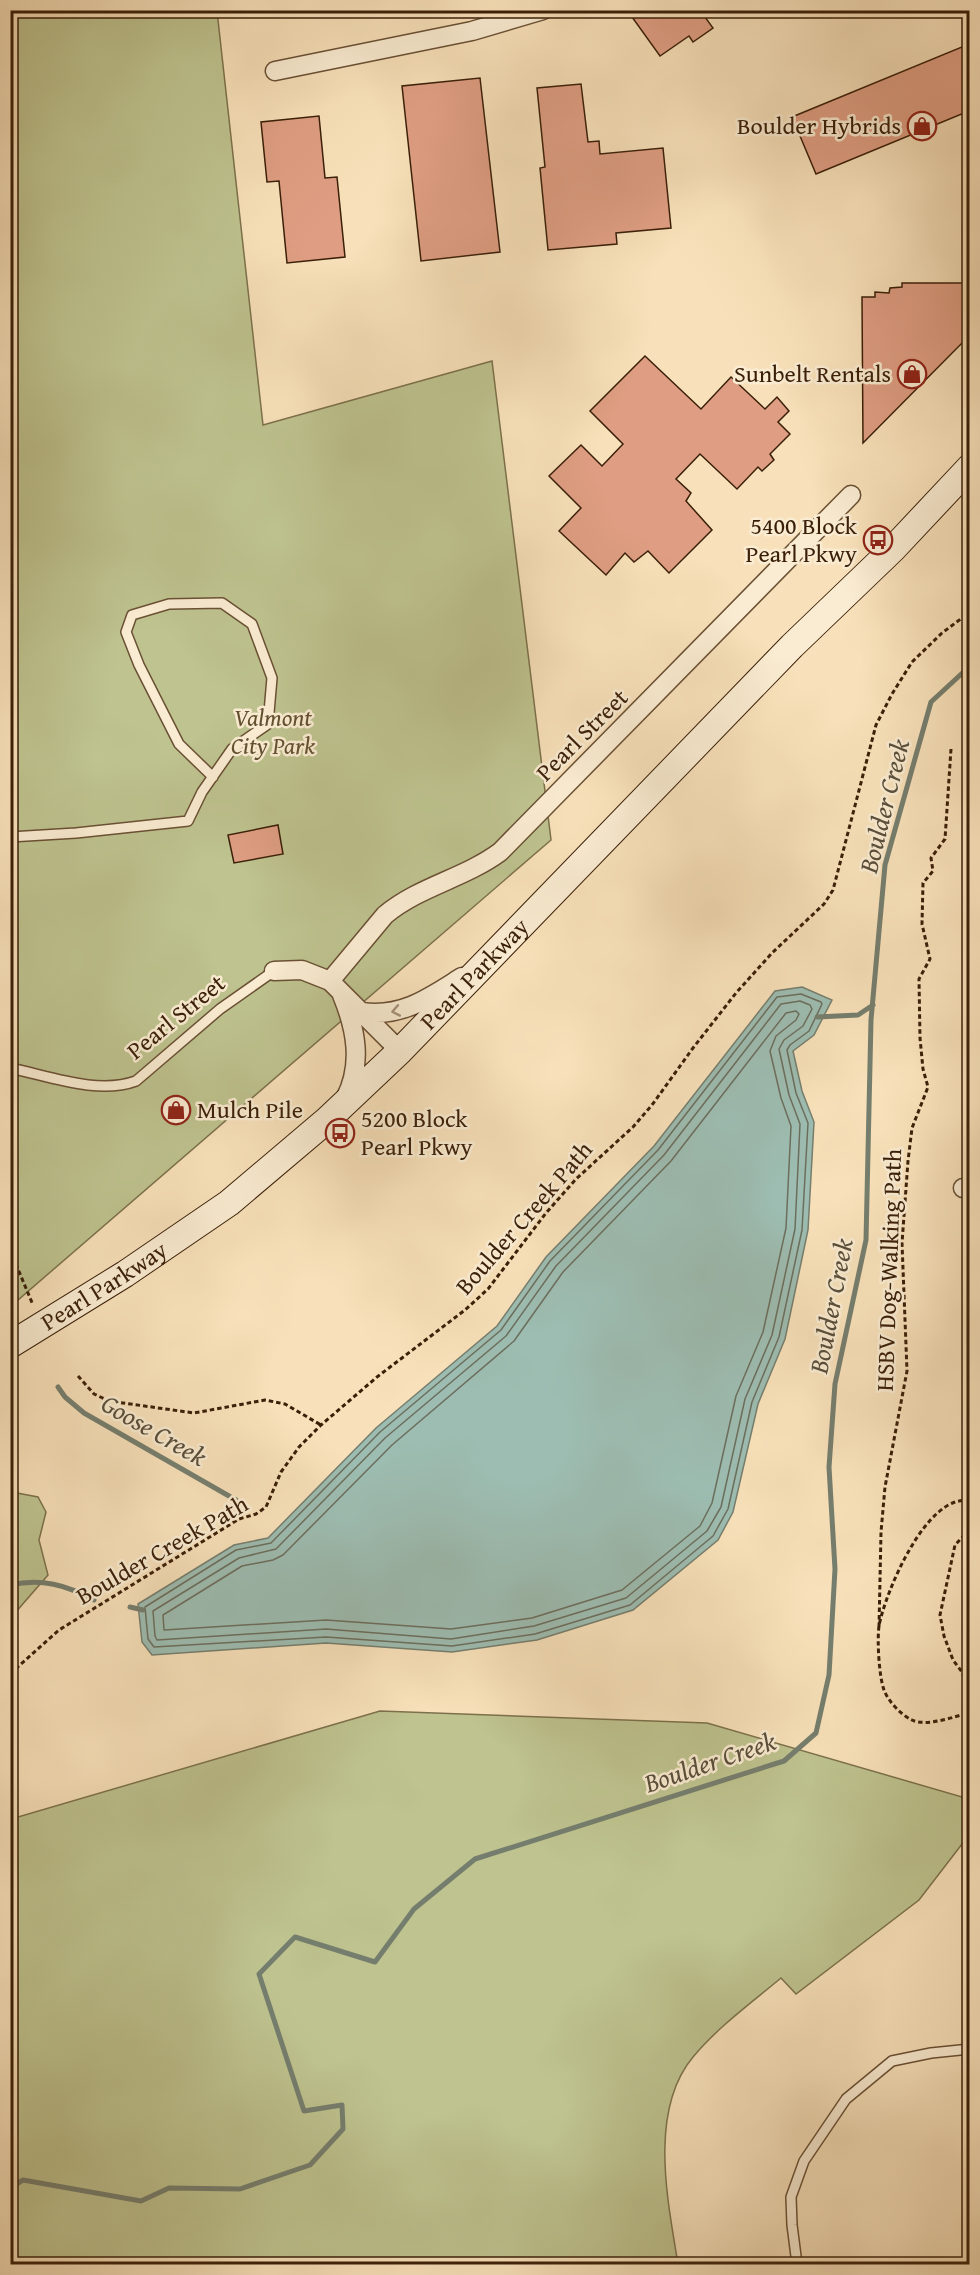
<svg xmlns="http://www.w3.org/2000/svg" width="980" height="2275" font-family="'Gentium Book Plus',serif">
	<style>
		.green { fill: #bec38f; stroke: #7c714c; stroke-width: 1.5 }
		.water { fill: #9dbdb2; stroke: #757e6e; stroke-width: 1.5 }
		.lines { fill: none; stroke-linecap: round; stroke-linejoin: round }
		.shore { stroke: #6c6e5d; stroke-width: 1.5 }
		.stream { stroke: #757e6e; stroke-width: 5 }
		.building { fill: #df9e83; stroke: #3a1f08; stroke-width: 1.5 }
		.service-casing { stroke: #6a5034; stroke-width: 12 }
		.minor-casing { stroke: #6a5034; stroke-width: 21 }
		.secondary-casing { stroke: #3a1f08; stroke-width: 28 }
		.path { stroke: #3a1f08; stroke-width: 3; stroke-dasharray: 4.5 3; stroke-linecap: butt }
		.service { stroke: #faecd2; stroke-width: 9 }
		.minor { stroke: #faecd2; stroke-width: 18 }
		.secondary { stroke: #faecd2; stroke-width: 26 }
		.oneway { stroke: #a49077 }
		.labels { text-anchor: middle; stroke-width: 5; stroke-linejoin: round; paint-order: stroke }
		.poi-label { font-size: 24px; fill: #3a1f08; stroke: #faecd2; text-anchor: end }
		.park-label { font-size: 24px; font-style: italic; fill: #625030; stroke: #faecd2 }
		.street-label { font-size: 24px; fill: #3a1f08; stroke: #faecd2 }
		.water-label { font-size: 26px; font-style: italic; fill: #584e3b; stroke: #faecd2 }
	</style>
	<rect width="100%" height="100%" fill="#f8e1ba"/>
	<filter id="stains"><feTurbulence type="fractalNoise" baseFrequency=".00333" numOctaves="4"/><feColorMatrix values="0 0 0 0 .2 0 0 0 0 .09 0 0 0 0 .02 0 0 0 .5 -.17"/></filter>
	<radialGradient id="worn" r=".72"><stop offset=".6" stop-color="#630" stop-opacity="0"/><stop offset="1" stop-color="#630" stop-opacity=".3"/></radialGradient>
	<!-- green -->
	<path class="green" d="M11,11H217L263,425L492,361L551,840L11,1306Z
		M17,1493L38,1497L46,1512L39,1540L48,1575L14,1614L11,1615V1495Z
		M380,1711L707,1723L969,1799V1835L919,1900L796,1994L781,1978C751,2003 718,2027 693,2057C648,2111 668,2202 678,2264H11V1819Z"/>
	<!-- water -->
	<path class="water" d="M802,987L832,1000L814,1035L793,1051L802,1091L814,1122L808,1230L785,1339L758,1404L733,1512L718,1540L633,1610L537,1640L452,1652L326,1643L152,1655L142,1642L138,1604L234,1545L268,1538L376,1428L497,1326L546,1257L654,1146L775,991Z"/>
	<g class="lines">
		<!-- shore -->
		<path class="shore" d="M801,994L821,1002L822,1004L809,1031L790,1045L787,1050L796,1093L808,1123L802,1230L779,1337L752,1402L728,1509L713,1536L630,1605L535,1634L452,1646L326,1637L154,1647L148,1639L145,1607L236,1550L271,1543L380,1432L501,1330L550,1261L658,1150L777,997Z
			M800,1001L810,1005L812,1009L803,1026L784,1040L779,1049L789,1095L800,1124L795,1229L772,1335L745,1399L721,1507L707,1531L626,1598L534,1626L451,1639L326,1629L157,1640L155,1636L153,1611L239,1558L276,1549L385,1438L506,1336L556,1266L664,1155L781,1004Z
			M796,1011L799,1014L796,1020L776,1036L770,1051L781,1098L791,1126L786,1228L763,1332L736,1396L712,1503L700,1526L622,1590L532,1618L451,1629L326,1620L164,1630L163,1615L242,1566L273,1560L283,1555L392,1445L514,1341L563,1272L671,1161L786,1013Z"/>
		<!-- stream -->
		<path class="stream" d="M817,1017L858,1015L873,1005
			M10,1313L13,1317
			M58,1387L65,1397L84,1413L236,1500
			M10,1585C42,1578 66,1585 94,1600
			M130,1607L143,1610
			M10,2188L23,2180L141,2201L169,2188L240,2189L310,2165L343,2129L342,2105L304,2111L259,1974L295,1937L375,1962L414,1909L475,1859L784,1761L816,1733L829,1675L835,1569L829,1467L835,1384L866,1240L871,1020L885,865L931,702L970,666"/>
	</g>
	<!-- building -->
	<path class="building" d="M627,10H645L649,16L657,10H700L713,28L693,42L689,36L660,56Z
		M969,44V111L816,174L792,117Z
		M480,78L500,252L421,261L402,86Z
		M581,84L588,142L599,141L600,154L663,148L671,228L616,233L617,244L548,250L540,168L545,167L537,88Z
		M319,116L325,178L337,177L345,257L287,263L279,181L267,182L261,122Z
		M902,283H968V337L863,443L862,297H875V292L889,293L890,288L902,287Z
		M645,356L701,409L731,377L765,409L777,397L789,411L778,422L790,434L770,454L774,460L762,471L758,467L737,489L700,454L676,479L691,493L686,501L712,530L669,573L648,551L634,562L625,553L606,575L559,531L581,508L549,476L581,445L602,466L623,444L590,411Z
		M278,825L283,854L234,863L228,835Z"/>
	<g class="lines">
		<!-- service casing -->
		<g class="service-casing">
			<path id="service" d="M10,837L76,833L188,821L202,792L232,749L268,724L272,678L252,624L222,603L169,604L132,615L126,632L139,665L179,744L213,777
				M10,1068C49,1076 98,1095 136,1081L220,1009L274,971
				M797,2264L792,2225L791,2197L804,2161L846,2099L892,2061L931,2053L970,2049"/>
		</g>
		<!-- minor casing -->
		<g class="minor-casing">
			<path id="minor" d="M275,71L472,31L543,10
				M274,971L302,970L330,981L400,1051
				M330,981L385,915C420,886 463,879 500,852L851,495
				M342,995C356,1029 363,1065 345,1099
				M362,1012C402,1018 430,997 462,977
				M963,1188H970"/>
		</g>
		<!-- secondary casing -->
		<g class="secondary-casing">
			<g id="secondary">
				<path id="s1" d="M10,1345L125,1274L229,1203L327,1120L400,1051L792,646L893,549L970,467"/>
			</g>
		</g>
		<!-- path -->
		<path class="path" d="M10,1250L33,1305
			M78,1376L94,1394L109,1401L194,1413L265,1400L285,1404L321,1425
			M970,1501C927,1492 885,1593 879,1626C877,1641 879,1676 884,1690C888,1701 901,1715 912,1720C926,1727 955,1717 970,1712
			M970,1529L955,1545L940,1615L944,1636L953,1660L962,1672L970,1697
			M879,1627L881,1532L885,1487L907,1371L902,1243L908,1161L912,1128L928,1087L923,1069L920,1038L919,979L930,959L922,924L923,883L933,871L931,858L945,839L951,749
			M10,1674L59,1630L239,1519L256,1514L266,1507L281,1472L299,1447L321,1425L377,1377L465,1310L488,1289L546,1213L576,1179L633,1127L652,1105L693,1048L736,993L772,953L824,904L833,890L876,725L892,694L912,662L942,633L970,612"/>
		<!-- service -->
		<use href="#service" class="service"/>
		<!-- minor -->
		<use href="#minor" class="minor"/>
		<!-- secondary -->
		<use href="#secondary" class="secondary"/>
	</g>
	<!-- one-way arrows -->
	<defs><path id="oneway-chevron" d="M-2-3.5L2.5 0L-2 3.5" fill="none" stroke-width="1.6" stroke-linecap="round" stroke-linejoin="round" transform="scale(1.5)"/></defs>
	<use class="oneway" href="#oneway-chevron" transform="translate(396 1011) rotate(169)"/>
	<!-- icons -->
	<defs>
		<g id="shop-ring" transform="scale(1.5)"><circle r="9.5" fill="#faecd2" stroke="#8f2418" stroke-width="1.5"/><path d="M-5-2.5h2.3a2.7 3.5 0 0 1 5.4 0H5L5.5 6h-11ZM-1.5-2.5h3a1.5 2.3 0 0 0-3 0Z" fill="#8f2418"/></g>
		<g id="bus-ring" transform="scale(1.5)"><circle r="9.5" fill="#faecd2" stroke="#8f2418" stroke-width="1.5"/><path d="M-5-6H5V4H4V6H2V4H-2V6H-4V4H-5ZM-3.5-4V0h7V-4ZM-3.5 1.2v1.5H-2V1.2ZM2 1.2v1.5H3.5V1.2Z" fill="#8f2418"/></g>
	</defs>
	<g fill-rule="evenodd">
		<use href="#shop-ring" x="922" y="126"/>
		<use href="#shop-ring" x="912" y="374"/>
		<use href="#bus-ring" x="878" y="540"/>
		<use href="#shop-ring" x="176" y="1110"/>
		<use href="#bus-ring" x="340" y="1133"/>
	</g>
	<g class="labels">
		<!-- poi labels -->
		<g class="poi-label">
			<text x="901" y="134">Boulder Hybrids</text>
			<text x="891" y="382">Sunbelt Rentals</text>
			<text x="857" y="534">5400 Block<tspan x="857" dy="28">Pearl Pkwy</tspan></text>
			<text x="197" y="1118" text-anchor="start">Mulch Pile</text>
			<text x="361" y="1127" text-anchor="start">5200 Block<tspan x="361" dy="28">Pearl Pkwy</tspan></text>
		</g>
		<!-- park labels -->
		<g class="park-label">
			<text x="273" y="726">Valmont<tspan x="273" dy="28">City Park</tspan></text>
		</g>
		<!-- street labels -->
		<g class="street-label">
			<text transform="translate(582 735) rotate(-45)" y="8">Pearl Street</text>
			<text dy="8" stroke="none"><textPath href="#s1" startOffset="597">Pearl Parkway</textPath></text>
			<text transform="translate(176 1017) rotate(-39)" y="8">Pearl Street</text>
			<text transform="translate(524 1218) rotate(-49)" y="8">Boulder Creek Path</text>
			<text transform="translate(889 1270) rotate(-88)" y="8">HSBV Dog-Walking Path</text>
			<text dy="8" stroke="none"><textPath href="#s1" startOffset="111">Pearl Parkway</textPath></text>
			<text transform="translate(162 1550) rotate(-30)" y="8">Boulder Creek Path</text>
		</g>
		<!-- water labels -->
		<g class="water-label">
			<text transform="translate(884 806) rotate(-76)" y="9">Boulder Creek</text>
			<text transform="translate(831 1306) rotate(-79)" y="9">Boulder Creek</text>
			<text transform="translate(154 1430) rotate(30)" y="9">Goose Creek</text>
			<text transform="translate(710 1762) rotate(-19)" y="9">Boulder Creek</text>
		</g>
	</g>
	<!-- margin -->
	<rect width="980" height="2275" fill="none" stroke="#f8e1ba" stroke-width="36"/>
	<rect x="12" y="12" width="956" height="2251" fill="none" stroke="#3a1f08" stroke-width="3"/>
	<rect x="18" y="18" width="944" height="2239" fill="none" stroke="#3a1f08" stroke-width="1.5"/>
	<rect width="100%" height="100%" filter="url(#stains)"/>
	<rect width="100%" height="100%" fill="url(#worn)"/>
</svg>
